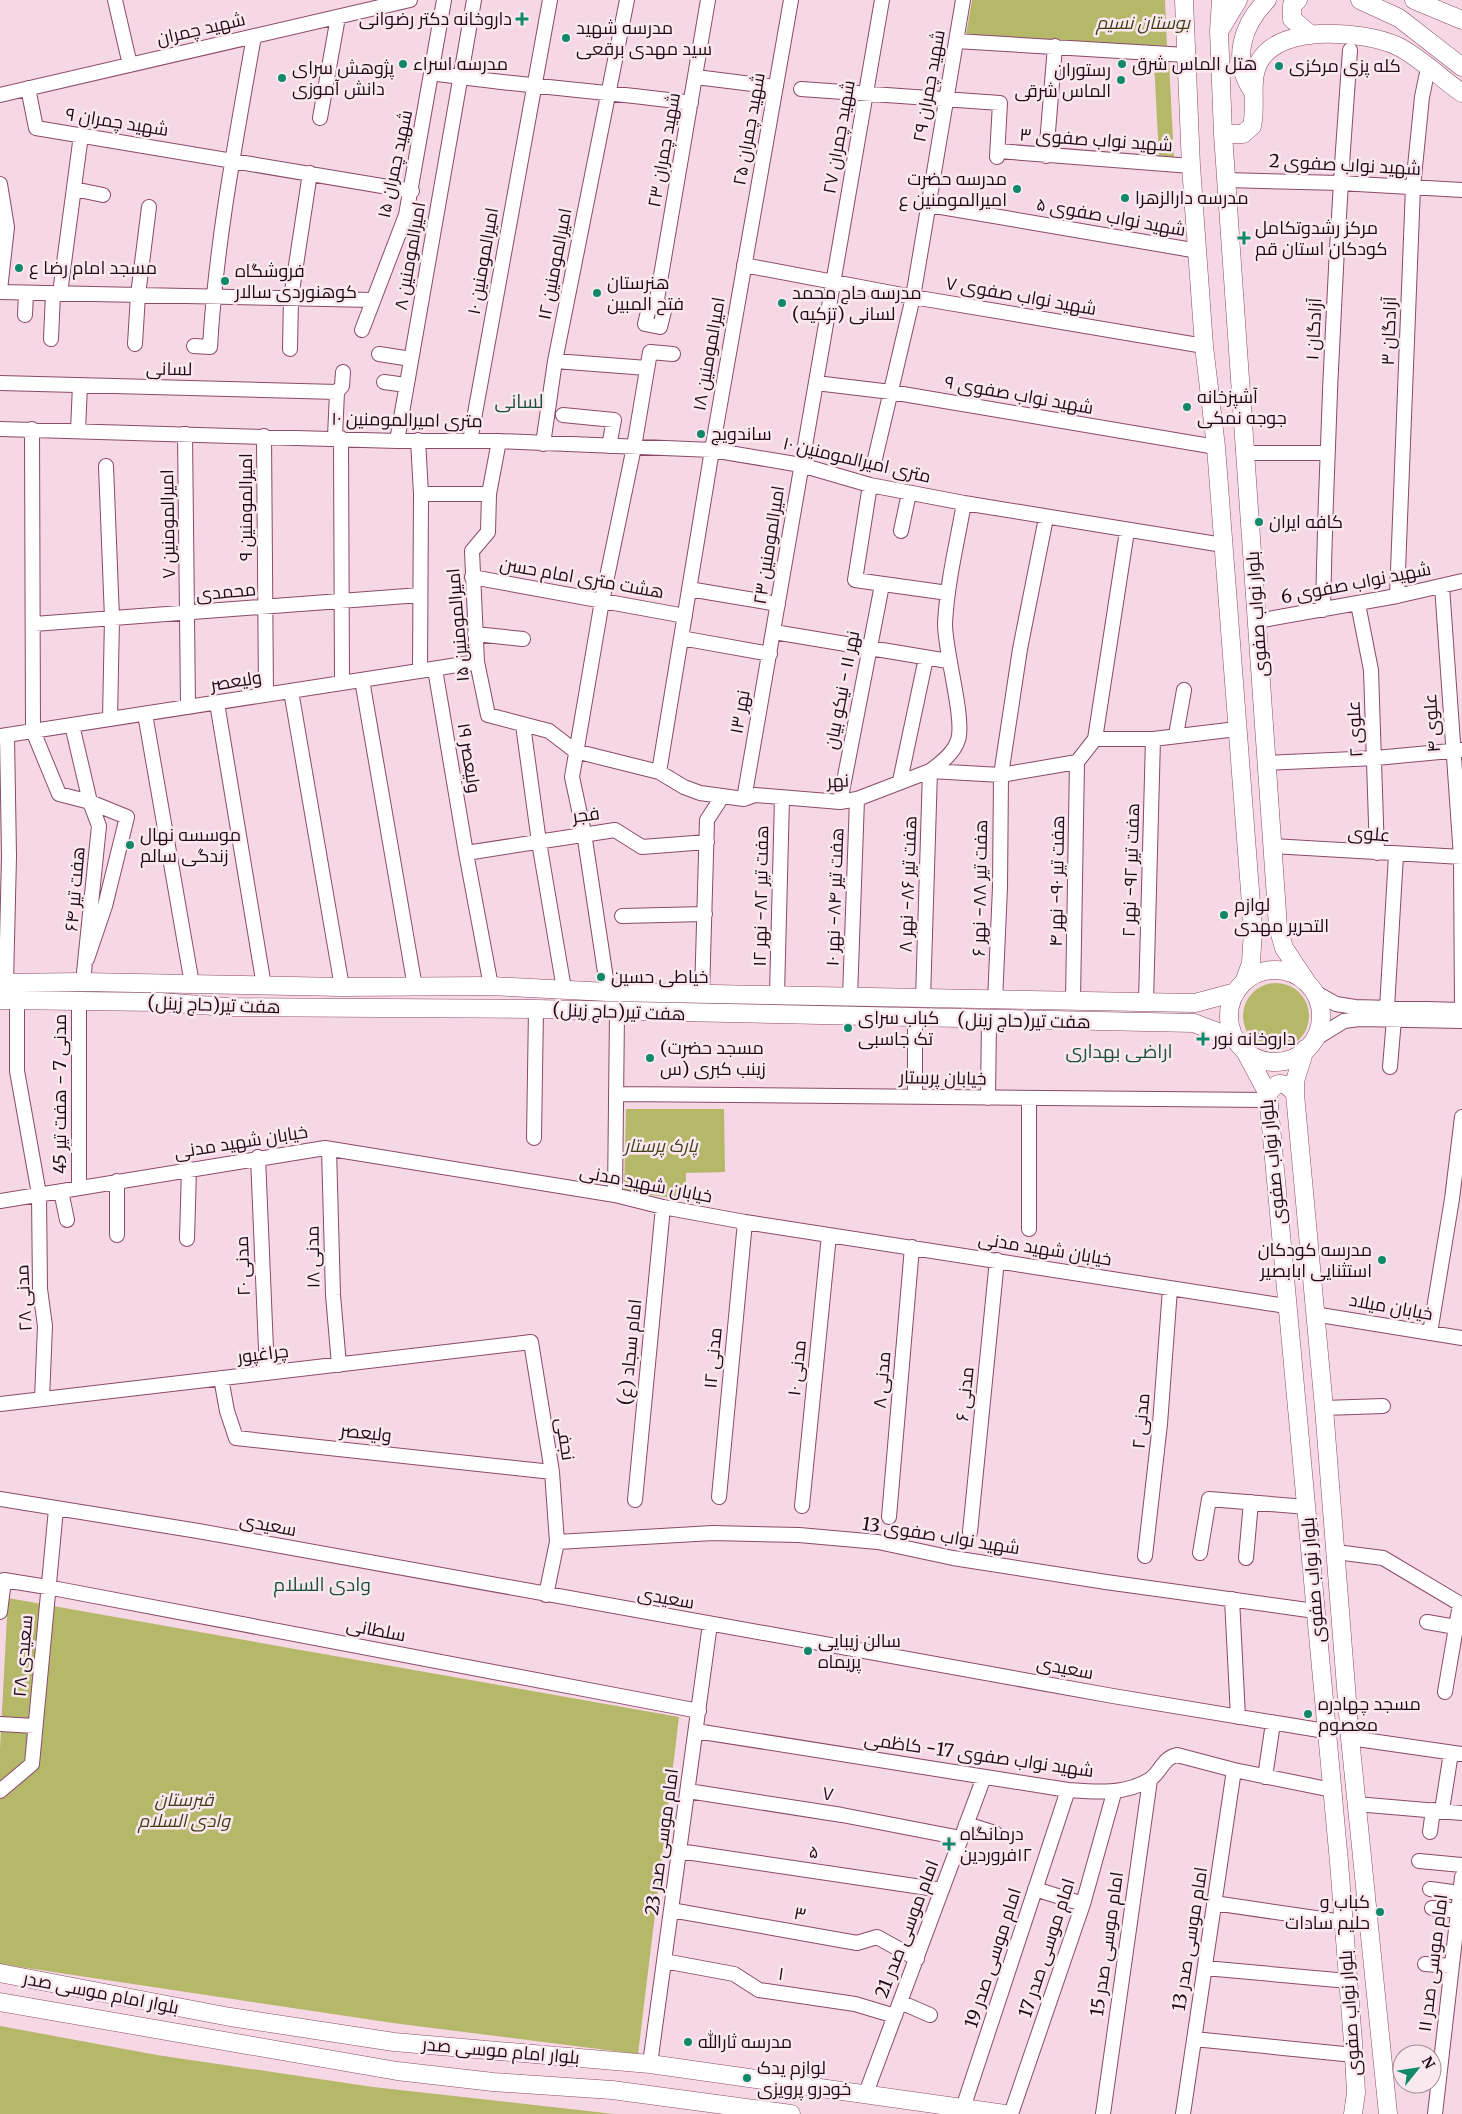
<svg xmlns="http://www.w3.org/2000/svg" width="1462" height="2114" font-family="Merriweather,Cairo,serif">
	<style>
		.green { fill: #b5b769 }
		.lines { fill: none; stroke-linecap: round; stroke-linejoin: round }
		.minor-casing { stroke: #8a4a6a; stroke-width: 16 }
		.major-casing { stroke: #8a4a6a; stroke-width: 19 }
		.minor { stroke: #fff; stroke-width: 14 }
		.major { stroke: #fff; stroke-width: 18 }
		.poi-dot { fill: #10896b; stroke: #f9e9ef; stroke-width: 2 }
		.labels { text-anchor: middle; stroke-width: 5; stroke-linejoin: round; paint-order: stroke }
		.poi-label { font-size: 18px; fill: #210815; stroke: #f9e9ef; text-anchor: start }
		.park-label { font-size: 18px; font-style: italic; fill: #3e3f16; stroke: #f9e9ef }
		.street-label { font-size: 18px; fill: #210815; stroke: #f9e9ef }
		.neighbourhood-label { font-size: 19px; fill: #1c4e3f; stroke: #f9e9ef }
	</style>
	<rect width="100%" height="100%" fill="#f6d7e4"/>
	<!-- green -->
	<path class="green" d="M972,0H1165L1167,48L966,35Z
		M1154,62H1169L1174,159L1159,157Z
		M1243 1016a33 33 0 1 1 66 0a33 33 0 1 1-66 0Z
		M626,1109H724L725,1172L686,1173V1200L624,1191Z
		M8,1598L679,1717L638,2054L393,2023L0,1964V1749Z
		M0,2026L157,2055L373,2087L614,2114H0Z"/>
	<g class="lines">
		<!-- minor casing -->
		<g class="minor-casing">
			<path id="minor" d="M115,0L130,65
				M956,41L1186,55
				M432,73C518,86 605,91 691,103
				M696,77L776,87
				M28,88L36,128L412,191
				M801,89L1000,103L997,157
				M0,95L410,0
				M320,118L338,17
				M998,151L1191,166
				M1046,156L1055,46
				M1226,180L1340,183L1462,190
				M0,184L7,227L0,290
				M74,189L103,195
				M929,205L1198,251
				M744,265L913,297L1204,346
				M0,292L372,300
				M60,293L81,135
				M650,304L665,307L660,327L645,324Z
				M656,305L708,0
				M25,315L26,293
				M362,330L406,215L444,0
				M51,339L53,293
				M135,344L138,295L149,207
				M194,346L210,347C216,242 236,139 254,36
				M290,349L291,298L310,173
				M379,354L411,359
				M555,361L647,368
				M384,382L406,385
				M0,383L337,392
				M816,383L891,392L1216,447
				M563,415L614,420L609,446
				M0,429L397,441H499L712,450L801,465L870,485L964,503L1223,545
				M32,429L33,731L59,794L90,802L127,817L105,906L87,959
				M78,431L80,385
				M185,434L188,707
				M264,436L266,695
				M335,437L337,392L342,386L343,372
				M341,438L342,683
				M418,440L421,494L420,671
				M397,441L474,0
				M470,441L550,0
				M499,441L489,494L488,532L472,551L477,662L488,715L549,731L575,751L659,772L684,787L700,793L744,799L755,795L840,802L857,799L930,771L1001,775L1077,762L1095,739L1127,531
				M543,444L555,361L627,0
				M1247,453H1326
				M874,463L913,297L963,0
				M106,466L112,618L110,719
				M870,485L855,580L948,593
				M421,494H489
				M901,531L909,493
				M472,577L685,616
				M1442,586L1461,857L1462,1010
				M689,589L778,604
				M1397,596L1413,187L1422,97L1428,68
				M1358,604L1371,670L1377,853
				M1323,610C1327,423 1336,237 1350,50
				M1257,621L1397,596L1462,581
				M34,624L420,595
				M774,632L948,661
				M475,634L523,639
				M681,638L770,654
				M435,669L466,853L491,986
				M362,680L415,987
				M291,691L342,987
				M217,703L264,986
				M145,714L192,984
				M72,725L90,802L99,826L83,982
				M523,725L539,842L564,989
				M1176,735L1184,690
				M0,736L477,662
				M1095,739H1153L1237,729
				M1267,763L1376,758L1461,750
				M659,772L712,450L791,0
				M900,781L926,658
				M744,799L882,0
				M840,802L882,585
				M1272,846L1462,857
				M466,853L615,830L642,847L707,842
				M622,916L705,914
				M6,983L9,856L7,735
				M608,992L584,833L572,777L602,601L634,447L650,352L673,354
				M1316,993L1336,1004L1355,1007L1462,1010
				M702,994L707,820L722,797
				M777,994L782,798
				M850,997L857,799
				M923,999L930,771C941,763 954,753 958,740C965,720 945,652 945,624C947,583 957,543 964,503
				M17,1000V1071L39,1194L40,1289L45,1326L42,1399
				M1073,1000L1077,762
				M995,1001L1000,887L1001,775L1020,649L1046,518
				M1146,1001L1153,739
				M1387,1008L1396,855
				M1318,1037L1344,1021L1359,1019L1462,1021
				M1390,1067L1394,1019
				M617,1094L1268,1100
				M915,1097V1019
				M988,1098L989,1021
				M1029,1098V1229
				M534,1138L536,1009
				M329,1149L333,1295L339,1365
				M258,1157L267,1373
				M79,1187V1001
				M61,1191L67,1220
				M615,1195L617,1012
				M0,1201L325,1148L615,1195L663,1207L745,1222L1286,1306
				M117,1235V1181
				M187,1239L189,1169
				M1314,1314L1462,1338
				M1430,1333L1452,1199L1462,1117
				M221,1378L227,1411L236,1438L552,1472
				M0,1404L531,1342L552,1472L557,1542L546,1595
				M1324,1408L1383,1406
				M719,1497L745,1222
				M0,1499L198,1531L1113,1696L1325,1731
				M635,1500L663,1207
				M802,1506L829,1235
				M889,1517L912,1247
				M970,1532L997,1260
				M557,1542L713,1533L799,1535L878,1542L953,1558L1106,1582L1315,1611
				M1336,1552L1383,1558L1462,1605
				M1200,1553L1209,1499L1307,1507
				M1145,1556L1160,1424L1170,1289
				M1246,1558L1251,1502
				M1232,1599L1238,1717
				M0,1612L4,1580L47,1587L699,1711
				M1427,1622L1456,1627
				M1445,1692L1460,1604
				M0,1724L35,1726
				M696,1731L1068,1790C1095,1792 1124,1795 1149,1780C1161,1773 1162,1758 1177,1755L1234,1770L1332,1790
				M1350,1738L1462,1754
				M1265,1777L1273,1723
				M0,1791L32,1764L56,1509
				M688,1791L842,1815L961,1838
				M1356,1804L1462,1813
				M1442,1810L1451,1753
				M966,1824L995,1833
				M1430,1832L1433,1810
				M679,1851L942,1890
				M1419,1861L1462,1865
				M1035,1889L1083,1904
				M1430,1889L1460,1893
				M1214,1903L1343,1922
				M1432,1908L1458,1911
				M671,1910L857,1943L877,1937L917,1959
				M664,1961L734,1974L759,1990L855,2004L895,2016
				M1425,1964L1451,1966
				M1205,1968L1348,1981
				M900,2002L930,2015
				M1194,2039L1354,2055
				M650,2064L710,1624
				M866,2093L984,1777
				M963,2108L1068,1790
				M1011,2114L1083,1904L1114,1793
				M1103,2114L1150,1780
				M1183,2114L1234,1770
				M1435,2114L1462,1877"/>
		</g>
		<!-- major casing -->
		<g class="major-casing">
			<path id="major" d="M1184,0L1191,166L1204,346L1216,447L1253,930L1251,963L1245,980
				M1221,0L1219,31L1223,134L1278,927L1284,948L1306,981
				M1298,0L1292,5V19L1311,35
				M1360,0L1399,18L1462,67
				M1414,0L1462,20
				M1221,28L1238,0
				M1253,92C1231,60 1242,25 1267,0
				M1223,134H1243L1252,126C1257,106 1249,81 1259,62C1280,23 1364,31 1397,46C1417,55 1443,80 1462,93
				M1229 1016a46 46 0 1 1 92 0a46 46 0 1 1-92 0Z
				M0,983L83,982L342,987L491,986L608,992L1195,1003L1236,992
				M0,1000L160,1002L227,1007L536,1009L1194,1023L1236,1039
				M1305,1049L1295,1081V1094L1324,1408L1350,1738L1388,2114
				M1245,1051L1268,1094L1339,1862L1354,2055L1356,2093L1353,2114
				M1268,1094C1277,1080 1285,1081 1295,1094
				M0,1973L230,2017L394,2042L650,2064L1005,2114
				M0,2002L397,2071L493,2082L612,2090L791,2114"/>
		</g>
		<!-- minor -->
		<use href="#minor" class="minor"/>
		<!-- major -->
		<use href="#major" class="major"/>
	</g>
	<!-- markers -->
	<g class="poi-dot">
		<path d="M519.5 11.5h5v5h5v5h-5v5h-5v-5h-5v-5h5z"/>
		<circle cx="566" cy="38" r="5"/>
		<circle cx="403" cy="64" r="5"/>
		<circle cx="1122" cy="64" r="5"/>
		<circle cx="1279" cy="66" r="5"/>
		<circle cx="282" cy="78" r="5"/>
		<circle cx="1121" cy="80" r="5"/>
		<circle cx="1017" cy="189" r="5"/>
		<circle cx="1125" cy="198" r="5"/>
		<path d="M1241.5 230.5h5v5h5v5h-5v5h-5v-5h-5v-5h5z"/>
		<circle cx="19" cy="268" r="5"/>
		<circle cx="225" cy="281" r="5"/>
		<circle cx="597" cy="293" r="5"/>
		<circle cx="782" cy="303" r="5"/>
		<circle cx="1187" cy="407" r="5"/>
		<circle cx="701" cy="434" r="5"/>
		<circle cx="1259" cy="522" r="5"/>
		<circle cx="130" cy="845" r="5"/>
		<circle cx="1224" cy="915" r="5"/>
		<circle cx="601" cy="977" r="5"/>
		<circle cx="848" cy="1028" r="5"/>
		<path d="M1200.5 1031.5h5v5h5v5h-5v5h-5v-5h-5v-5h5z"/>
		<circle cx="650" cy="1058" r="5"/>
		<circle cx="1382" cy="1260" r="5"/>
		<circle cx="808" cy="1651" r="5"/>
		<circle cx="1308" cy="1714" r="5"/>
		<path d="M946.5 1836.5h5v5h5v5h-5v5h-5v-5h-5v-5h5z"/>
		<circle cx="1380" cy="1912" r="5"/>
		<circle cx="688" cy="2042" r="5"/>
		<circle cx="747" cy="2078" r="5"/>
	</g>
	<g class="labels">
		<!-- poi labels -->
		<g class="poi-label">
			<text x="512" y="25" text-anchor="end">داروخانه دکتر رضوانی</text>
			<text x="576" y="34">مدرسه شهید<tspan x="576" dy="21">سید مهدی برقعی</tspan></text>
			<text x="413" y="70">مدرسه اسراء</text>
			<text x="1132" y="70">هتل الماس شرق</text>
			<text x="1289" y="72">کله پزی مرکزی</text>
			<text x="292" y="74">پژوهش سرای<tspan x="292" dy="21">دانش آموزی</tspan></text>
			<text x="1111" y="76" text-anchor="end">رستوران<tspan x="1111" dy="21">الماس شرقی</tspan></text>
			<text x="1007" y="185" text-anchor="end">مدرسه حضرت<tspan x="1007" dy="21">امیرالمومنین ع</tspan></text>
			<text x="1135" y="204">مدرسه دارالزهرا</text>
			<text x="1255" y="234">مرکز رشدوتکامل<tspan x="1255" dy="21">کودکان استان قم</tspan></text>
			<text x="29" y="274">مسجد امام رضا ع</text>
			<text x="235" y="277">فروشگاه<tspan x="235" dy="21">کوهنوردی سالار</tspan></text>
			<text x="607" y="289">هنرستان<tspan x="607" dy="21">فتح المبین</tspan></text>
			<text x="792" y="299">مدرسه حاج محمد<tspan x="792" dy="21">لسانی (تزکیه)</tspan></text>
			<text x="1197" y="403">آشپزخانه<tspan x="1197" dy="21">جوجه نمکی</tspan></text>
			<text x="711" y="440">ساندویچ</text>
			<text x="1269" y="528">کافه ایران</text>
			<text x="140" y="841">موسسه نهال<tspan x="140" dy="21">زندگی سالم</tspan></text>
			<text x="1234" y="911">لوازم<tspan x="1234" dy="21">التحریر مهدی</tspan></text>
			<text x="611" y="983">خیاطی حسین</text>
			<text x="858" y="1024">کباب سرای<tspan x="858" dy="21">تک جاسبی</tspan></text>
			<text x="1213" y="1045">داروخانه نور</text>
			<text x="660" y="1054">(مسجد حضرت<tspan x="660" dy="21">زینب کبری (س</tspan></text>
			<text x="1372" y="1256" text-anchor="end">مدرسه کودکان<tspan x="1372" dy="21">استثنایی ابابصیر</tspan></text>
			<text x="818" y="1647">سالن زیبایی<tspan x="818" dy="21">پریماه</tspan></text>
			<text x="1318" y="1710">مسجد چهادره<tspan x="1318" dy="21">معصوم</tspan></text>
			<text x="960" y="1840">درمانگاه<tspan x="960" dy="21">١٢فروردین</tspan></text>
			<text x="1370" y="1908" text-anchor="end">کباب و<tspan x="1370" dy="21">حلیم سادات</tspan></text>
			<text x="698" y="2048">مدرسه ثارالله</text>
			<text x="757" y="2074">لوازم یدک<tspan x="757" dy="21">خودرو پرویزی</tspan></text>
		</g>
		<!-- park labels -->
		<g class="park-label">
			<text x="1143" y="29">بوستان نسیم</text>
			<text x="661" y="1152">پارک پرستار</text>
			<text x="184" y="1806">قبرستان<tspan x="184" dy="21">وادی السلام</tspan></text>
		</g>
		<!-- street labels -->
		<g class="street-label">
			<text transform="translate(201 29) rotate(-13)" y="6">شهید چمران</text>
			<text transform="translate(929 86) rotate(-80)" y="6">شهید چمران ۲۹</text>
			<text transform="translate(117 122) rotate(9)" y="6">شهید چمران ۹</text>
			<text transform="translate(749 129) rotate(-80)" y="6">شهید چمران ۲۵</text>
			<text transform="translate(839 137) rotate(-80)" y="6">شهید چمران ۲۷</text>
			<text transform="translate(1096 140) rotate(4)" y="6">شهید نواب صفوی ۳</text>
			<text transform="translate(664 150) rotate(-80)" y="6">شهید چمران ۲۳</text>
			<text transform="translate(395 164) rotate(-78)" y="6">شهید چمران ۱۵</text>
			<text transform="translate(1345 165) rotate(3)" y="6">شهید نواب صفوی 2</text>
			<text transform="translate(1111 217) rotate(10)" y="6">شهید نواب صفوی ۵</text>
			<text transform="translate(410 256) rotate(-80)" y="6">امیرالمومنین ۸</text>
			<text transform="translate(483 261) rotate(-80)" y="6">امیرالمومنین ۱۰</text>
			<text transform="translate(555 264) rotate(-79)" y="6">امیرالمومنین ۱۲</text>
			<text transform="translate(1021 296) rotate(10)" y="6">شهید نواب صفوی ۷</text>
			<text transform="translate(1314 329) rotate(-87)" y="6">آزادگان ۱</text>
			<text transform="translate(1389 331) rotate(-88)" y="6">آزادگان ۳</text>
			<text transform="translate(709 354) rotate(-80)" y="6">امیرالمومنین ۱۸</text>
			<text transform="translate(169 369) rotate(1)" y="6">لسانی</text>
			<text transform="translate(1019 395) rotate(10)" y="6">شهید نواب صفوی ۹</text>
			<text transform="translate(407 420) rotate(1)" y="6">۱۰ متری امیرالمومنین</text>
			<text transform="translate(857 460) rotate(13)" y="6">۱۰ متری امیرالمومنین</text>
			<text transform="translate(246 507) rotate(-90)" y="6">امیرالمومنین ۹</text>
			<text transform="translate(168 524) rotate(-91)" y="6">امیرالمومنین ۷</text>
			<text transform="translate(769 545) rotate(-81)" y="6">امیرالمومنین ۲۳</text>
			<text transform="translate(582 578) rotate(10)" y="6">هشت متری امام حسن</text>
			<text transform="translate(1356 583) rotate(-11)" y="6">شهید نواب صفوی 6</text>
			<text transform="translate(226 592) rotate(-5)" y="6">محمدی</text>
			<text transform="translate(1257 614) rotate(-94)" y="6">بلوار نواب صفوی</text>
			<text transform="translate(458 625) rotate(-95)" y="6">امیرالمومنین ۱۵</text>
			<text transform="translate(236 681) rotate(-9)" y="6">ولیعصر</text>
			<text transform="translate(842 690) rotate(-79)" y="6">نهر ۱۱ - نیکو بیان</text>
			<text transform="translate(740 712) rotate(-80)" y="6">نهر ۱۳</text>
			<text transform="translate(1432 723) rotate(-94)" y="6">علوی ۴</text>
			<text transform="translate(1355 729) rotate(-93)" y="6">علوی ۲</text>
			<text transform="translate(469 758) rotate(81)" y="6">ولیعصر ۱۹</text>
			<text transform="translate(838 781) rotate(-3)" y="6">نهر</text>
			<text transform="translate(586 815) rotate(-8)" y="6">فجر</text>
			<text transform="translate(1369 834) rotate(4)" y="6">علوی</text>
			<text transform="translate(1131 870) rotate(-88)" y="6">هفت تیر ۹۲- نهر ۲</text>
			<text transform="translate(1057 881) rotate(-89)" y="6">هفت تیر ۹۰- نهر ۴</text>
			<text transform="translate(908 884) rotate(-88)" y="6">هفت تیر ۸۶- نهر ۸</text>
			<text transform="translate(980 888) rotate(-89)" y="6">هفت تیر ۸۸- نهر ۶</text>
			<text transform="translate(75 889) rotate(-85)" y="6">هفت تیر ۶۴</text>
			<text transform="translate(761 896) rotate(-89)" y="6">هفت تیر ۸۲- نهر ۱۲</text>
			<text transform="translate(835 897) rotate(-88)" y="6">هفت تیر ۸۴- نهر ۱۰</text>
			<text transform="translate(214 1005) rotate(2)" y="6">هفت تیر(حاج زینل)</text>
			<text transform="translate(619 1012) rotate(2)" y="6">هفت تیر(حاج زینل)</text>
			<text transform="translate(1024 1021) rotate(1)" y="6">هفت تیر(حاج زینل)</text>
			<text transform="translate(943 1078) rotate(1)" y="6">خیابان پرستار</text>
			<text transform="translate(60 1094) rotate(-90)" y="6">مدنی 7 - هفت تیر 45</text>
			<text transform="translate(241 1142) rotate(-9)" y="6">خیابان شهید مدنی</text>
			<text transform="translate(1273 1162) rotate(-96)" y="6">بلوار نواب صفوی</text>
			<text transform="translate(646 1184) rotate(11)" y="6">خیابان شهید مدنی</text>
			<text transform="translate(1045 1249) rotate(9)" y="6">خیابان شهید مدنی</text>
			<text transform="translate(313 1257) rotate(-91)" y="6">مدنی ۱۸</text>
			<text transform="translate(243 1266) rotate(-92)" y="6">مدنی ۲۰</text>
			<text transform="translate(24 1298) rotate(-93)" y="6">مدنی ۲۸</text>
			<text transform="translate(1391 1307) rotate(10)" y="6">خیابان میلاد</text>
			<text transform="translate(630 1352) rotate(-84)" y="6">امام سجاد (ع)</text>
			<text transform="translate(263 1354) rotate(-7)" y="6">چراغپور</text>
			<text transform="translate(713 1358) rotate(-85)" y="6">مدنی ۱۲</text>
			<text transform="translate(797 1368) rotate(-84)" y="6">مدنی ۱۰</text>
			<text transform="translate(882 1380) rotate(-85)" y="6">مدنی ۸</text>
			<text transform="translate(965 1394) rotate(-84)" y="6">مدنی ۶</text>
			<text transform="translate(1141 1421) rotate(-85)" y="6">مدنی ۲</text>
			<text transform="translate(366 1433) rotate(6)" y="6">ولیعصر</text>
			<text transform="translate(565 1439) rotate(81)" y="6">نجفی</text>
			<text transform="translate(268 1525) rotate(11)" y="6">سعیدی</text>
			<text transform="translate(941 1536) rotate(9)" y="6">شهید نواب صفوی 13</text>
			<text transform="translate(1313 1580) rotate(-95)" y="6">بلوار نواب صفوی</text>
			<text transform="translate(666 1598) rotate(10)" y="6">سعیدی</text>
			<text transform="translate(376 1630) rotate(11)" y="6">سلطانی</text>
			<text transform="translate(23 1656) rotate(-85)" y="6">سعیدی ۲۸</text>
			<text transform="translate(1065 1668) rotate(11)" y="6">سعیدی</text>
			<text transform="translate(979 1755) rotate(8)" y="6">شهید نواب صفوی 17- کاظمی</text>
			<text transform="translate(828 1794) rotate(9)" y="6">۷</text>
			<text transform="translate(662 1842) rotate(-82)" y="6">امام موسی صدر 23</text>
			<text transform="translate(814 1852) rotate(8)" y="6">۵</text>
			<text transform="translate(800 1914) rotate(10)" y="6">۳</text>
			<text transform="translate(907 1929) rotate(-69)" y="6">امام موسی صدر 21</text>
			<text transform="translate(1190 1939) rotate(-81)" y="6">امام موسی صدر 13</text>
			<text transform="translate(1107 1944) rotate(-82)" y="6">امام موسی صدر 15</text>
			<text transform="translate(1047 1948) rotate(-72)" y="6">امام موسی صدر 17</text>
			<text transform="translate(993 1958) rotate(-72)" y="6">امام موسی صدر 19</text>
			<text transform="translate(1433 1963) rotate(-83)" y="6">امام موسی صدر ۱۱</text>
			<text transform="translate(781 1974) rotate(8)" y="6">۱</text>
			<text transform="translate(101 1993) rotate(11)" y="6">بلوار امام موسی صدر</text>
			<text transform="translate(1350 2013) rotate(-94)" y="6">بلوار نواب صفوی</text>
			<text transform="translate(501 2051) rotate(5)" y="6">بلوار امام موسی صدر</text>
		</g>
		<!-- neighbourhood labels -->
		<g class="neighbourhood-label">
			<text x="519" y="408">لسانی</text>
			<text x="1119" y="1058">اراضی بهداری</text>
			<text x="322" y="1591">وادی السلام</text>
		</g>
	</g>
	<!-- north arrow -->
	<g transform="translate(1417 2069) rotate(60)"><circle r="24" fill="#f9e9ef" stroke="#a38f98"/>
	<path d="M0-4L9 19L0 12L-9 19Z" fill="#10896b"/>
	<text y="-8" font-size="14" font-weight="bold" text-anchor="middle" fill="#210815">N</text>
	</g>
</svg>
